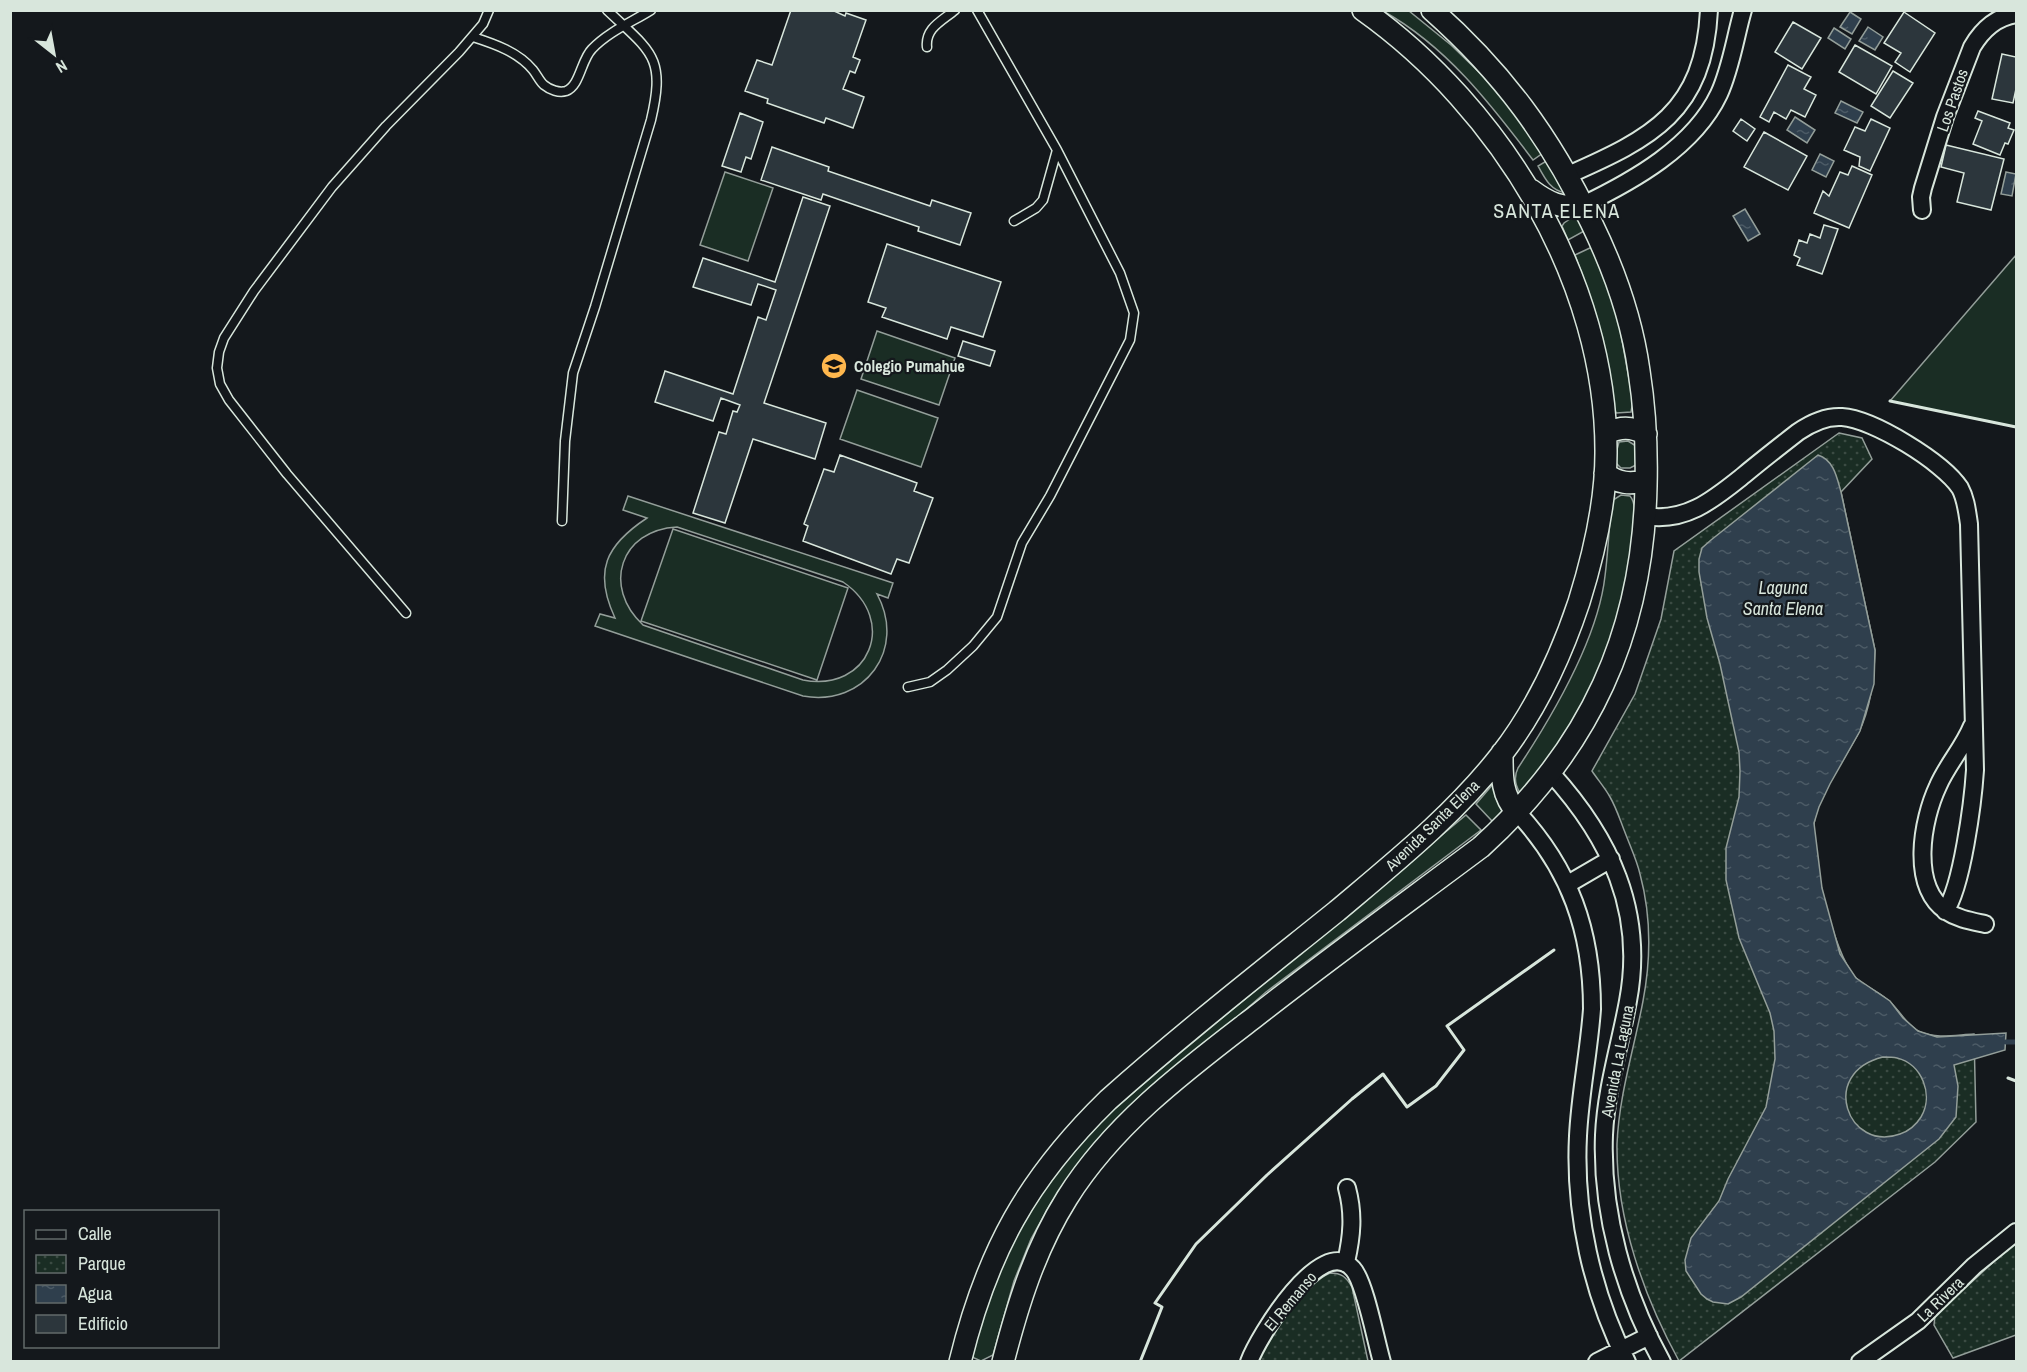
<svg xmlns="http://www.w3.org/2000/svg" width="2027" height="1372" font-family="'Archivo Narrow',sans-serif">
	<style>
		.green { fill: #1a2d24; stroke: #939e99; stroke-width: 1.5; fill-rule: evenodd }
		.park { fill: url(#park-dots); stroke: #939e99; stroke-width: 1.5 }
		.water { fill: url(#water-ripples); stroke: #939e99; stroke-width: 1.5; fill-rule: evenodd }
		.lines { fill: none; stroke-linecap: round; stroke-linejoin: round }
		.stream { stroke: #2f3f4d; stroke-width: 5 }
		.building { fill: #2c363c; stroke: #d8e6dc; stroke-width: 1.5 }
		.service-casing { stroke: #d8e6dc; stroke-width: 11 }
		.minor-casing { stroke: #d8e6dc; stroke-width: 20 }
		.tertiary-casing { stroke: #d8e6dc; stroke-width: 24 }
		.service { stroke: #14181c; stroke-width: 8 }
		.minor { stroke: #14181c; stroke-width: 16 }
		.tertiary { stroke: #14181c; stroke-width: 21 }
		.wall { stroke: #d8e6dc; stroke-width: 3 }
		.labels { text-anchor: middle; stroke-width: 4.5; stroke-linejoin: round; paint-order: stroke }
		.street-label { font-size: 16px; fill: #d8e6dc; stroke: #14181c }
		.poi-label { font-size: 16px; font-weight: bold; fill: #d8e6dc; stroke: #14181c; text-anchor: start }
		.water-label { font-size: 18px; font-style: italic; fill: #d8e6dc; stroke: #14181c }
		.quarter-label { font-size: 20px; letter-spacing: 1.5px; fill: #d8e6dc; stroke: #14181c }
	</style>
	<defs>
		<pattern id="park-dots" width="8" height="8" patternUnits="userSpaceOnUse" patternTransform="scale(1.5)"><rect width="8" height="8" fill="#1a2d24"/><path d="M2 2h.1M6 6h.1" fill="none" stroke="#3b4b43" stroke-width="1.8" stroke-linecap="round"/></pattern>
		<pattern id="water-ripples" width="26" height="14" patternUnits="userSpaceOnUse" patternTransform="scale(1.5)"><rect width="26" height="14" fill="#2f3f4d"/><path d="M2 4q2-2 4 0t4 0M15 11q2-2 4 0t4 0" fill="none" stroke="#4c5b66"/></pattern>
	</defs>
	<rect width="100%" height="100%" fill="#14181c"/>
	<!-- green -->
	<path class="green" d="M1383,11H1409L1451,45L1482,75L1517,116L1543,153L1533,160C1490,103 1446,46 1383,11Z
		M1548,160L1566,193C1551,191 1545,179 1538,166Z
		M725,172L773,188L748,261L700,245Z
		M1576,215L1586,230L1568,240L1562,226L1564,223Z
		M1594,246L1618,318L1633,401L1631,412L1616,413L1614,407C1607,353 1594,306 1575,255Z
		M2016,255V427L1890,401Z
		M877,331L955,358L939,405L861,379Z
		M857,390L938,418L921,467L840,439Z
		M1628,441L1636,446V465L1630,468H1621L1614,461L1619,442Z
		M1621,495L1630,496C1638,505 1633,524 1632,536C1626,611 1600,684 1557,746C1546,763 1532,778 1520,793C1515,785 1514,776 1518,768C1553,715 1598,639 1605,576C1608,553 1609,530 1611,507L1613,500Z
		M628,496L893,583L888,598L877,594C907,649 865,707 803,696L595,626L600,614L615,618C593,571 606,545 647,518L623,510ZM677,527L843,582C899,620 869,693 803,680L643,625C602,587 620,530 677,527Z
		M673,529L848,588L817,680L641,621Z
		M1494,783L1495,796L1502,811L1493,822L1476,804Z
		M1466,815L1481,830L1266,992L1205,1045L1083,1158L1051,1203L1031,1239L1014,1281L993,1355L981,1361L974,1358L971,1352L996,1279L1021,1225L1058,1169L1081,1141L1112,1111L1162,1068Z"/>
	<!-- park -->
	<path class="park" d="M1839,433L1862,438L1872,459L1841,492L1875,650C1874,678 1871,708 1858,734C1845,759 1817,796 1814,824C1810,856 1834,952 1854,976C1864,987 1881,992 1891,1003C1901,1012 1907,1026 1920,1032C1937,1039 1955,1035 1974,1034L1976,1122L1935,1162L1679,1361C1644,1297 1616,1219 1617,1144C1619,1095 1634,1049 1643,1001C1651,959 1651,915 1640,874C1637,861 1631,848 1626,835C1621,823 1617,809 1610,797C1605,788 1598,780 1592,771L1635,694L1661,619L1674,551Z
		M2016,1241V1335L1953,1358L1934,1325L1935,1316Z
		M1330,1273C1342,1273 1346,1277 1352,1287L1368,1361L1256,1362C1268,1337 1306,1283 1330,1273Z"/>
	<!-- water -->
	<path class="water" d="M1850,12L1861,19L1852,34L1840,27Z
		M1868,27L1883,37L1875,50L1859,41Z
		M1834,28L1851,39L1845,49L1828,38Z
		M1841,101L1863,112L1857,123L1835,113Z
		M1795,117L1815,130L1807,143L1787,130Z
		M1820,154L1834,161L1826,177L1812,170Z
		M2006,172L2016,174L2012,196L2001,194Z
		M1745,209L1760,234L1748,241L1733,216Z
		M1818,455C1834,460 1837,478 1841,492L1875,650L1874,684L1860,731L1830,784L1819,807L1814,823L1822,888L1840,954L1856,978L1890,1001L1903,1018L1918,1031L1937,1037L2006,1033L2005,1050L1954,1065L1958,1086L1956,1117L1939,1139L1741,1297L1728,1304L1713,1302L1707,1299L1701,1294L1686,1271L1685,1260L1691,1238L1719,1201L1728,1179L1766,1107L1775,1059L1774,1031L1770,1013L1739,938L1726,880V848L1739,797L1740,771L1739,752L1720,664L1707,618L1699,572V559L1702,548L1711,540ZM1883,1057C1887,1057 1893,1057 1897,1058C1922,1064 1934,1095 1921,1117C1916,1125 1909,1131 1900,1134C1848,1153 1818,1073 1883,1057Z"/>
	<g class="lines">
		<!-- stream -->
		<path class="stream" d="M2006,1042H2016"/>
	</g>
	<!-- building -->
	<path class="building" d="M791,10H832L845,16L846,13L866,20L853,57L860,60L855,73L850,71L843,89L864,97L853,128L826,118L824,123L767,103L768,99L745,91L757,60L772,65Z
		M1904,12L1935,33L1910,72L1895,62L1901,53L1884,43Z
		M1793,22L1821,38L1802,69L1775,52Z
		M1855,45L1892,66L1876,94L1839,72Z
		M2002,54L2016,57V89L2013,103L1992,99Z
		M1788,65L1811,77L1804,89L1816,95L1805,117L1791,110L1786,119L1774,112L1769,122L1760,117Z
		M1893,71L1913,83L1890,118L1871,106Z
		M1978,111L2010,123L2008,128L2014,130L2008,144L2005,143L2000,155L1973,144L1982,121L1975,118Z
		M740,113L763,122L751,159L746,157L741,172L722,166Z
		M1741,119L1755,129L1747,141L1733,131Z
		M1871,119L1890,128L1870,171L1859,166L1860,157L1844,150L1855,127L1865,131Z
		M1764,132L1807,156L1788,190L1744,167Z
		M1946,145L2004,159L1991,210L1957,202L1964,173L1941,167Z
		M772,147L829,167L828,171L930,206L932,200L971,213L960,245L918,231L919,227L823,194L821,200L761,180Z
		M1852,166L1872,175L1849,228L1814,213L1823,191L1829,196L1840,172L1848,175Z
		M803,197L830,206L764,403L826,423L815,459L753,439L725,523L693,513L719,432L726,434L733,411L737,412L740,405L721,398L713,421L655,402L665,371L733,394L758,317L766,320L776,290L758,284L751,305L693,287L703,258L775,282Z
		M1824,225L1838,229L1822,274L1797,265L1800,258L1794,255L1799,240L1807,243L1810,234L1820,238Z
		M887,244L1001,282L983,337L951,327L947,339L882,317L886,308L868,302Z
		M963,341L995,351L990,366L958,356Z
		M840,455L917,483L914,491L933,498L909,563L897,559L891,574L803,541L808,526L804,524L824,469L834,472Z"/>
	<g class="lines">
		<!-- service casing -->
		<g class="service-casing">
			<path id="service" d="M977,10L1057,150L1043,200L1036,208L1014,221
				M473,37C495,44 518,52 533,70C537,75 540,82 544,85C550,90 559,93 566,91C580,86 581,60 592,49C608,32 632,22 651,10
				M927,47C925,28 942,21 955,10
				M562,521L565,441L573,373L595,307L651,120C666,56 651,52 607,10
				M406,613L287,474L229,400L220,384L217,368L219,352L224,338L254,291L332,187L386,126L459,52L483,24L489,10
				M908,687L930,682L947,670L973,646L997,617L1022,543L1050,496L1130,340L1134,313L1120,273L1057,150"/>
		</g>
		<!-- minor casing -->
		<g class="minor-casing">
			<path id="minor" d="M1568,175C1652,138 1704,112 1709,10
				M1583,205C1633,181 1694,147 1719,94C1731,68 1735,38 1743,10
				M1922,210L1921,197L1923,188L1945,117L1972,47C1982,30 1996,17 2016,14
				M1645,516C1686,523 1714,499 1744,475C1762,460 1780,446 1798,432C1811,423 1826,416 1842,417C1873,419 1943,462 1960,488C1966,499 1967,511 1969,524L1975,770C1973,801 1962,888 1945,911
				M1972,726C1963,748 1947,765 1938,786C1922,820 1910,886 1946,911C1958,919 1971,921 1985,924
				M1551,773C1610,838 1645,911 1628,1001C1620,1045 1606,1089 1604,1135C1601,1213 1624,1293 1662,1362
				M1517,812C1570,869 1592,931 1592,1009C1589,1052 1580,1094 1578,1136C1574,1213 1592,1293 1627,1362
				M1568,884L1611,859
				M1346,1262C1352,1236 1354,1214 1347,1188
				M1249,1362C1258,1337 1322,1232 1353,1269C1365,1282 1376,1342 1382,1362
				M1597,1362L1649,1336
				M1860,1362L1918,1321L1974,1266L2016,1232"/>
		</g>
		<!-- tertiary casing -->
		<g class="tertiary-casing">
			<path id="tertiary" d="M1531,190C1547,202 1562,210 1583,205
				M1606,433C1620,427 1631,426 1646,434
				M1605,473C1618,484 1630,484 1646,481
				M1502,753C1502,775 1501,795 1517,812
				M960,1362C987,1252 1027,1179 1108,1100C1182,1034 1260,973 1337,911C1395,862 1454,815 1501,755C1536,710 1561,656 1579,602C1594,554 1606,503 1606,453C1607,281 1501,108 1363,10
				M1003,1362C1018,1304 1035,1249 1067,1198C1114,1123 1187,1069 1256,1016C1330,958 1406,903 1481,847C1590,748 1643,633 1646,486C1647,447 1645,409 1639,371C1632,320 1614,269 1591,222C1550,137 1503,73 1432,10"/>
		</g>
		<!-- service -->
		<use href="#service" class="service"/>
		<!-- minor -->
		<use href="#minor" class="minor"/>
		<!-- tertiary -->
		<use href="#tertiary" class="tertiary"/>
		<!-- wall -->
		<path class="wall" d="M1890,401L2016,427
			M2008,1078L2016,1081
			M1140,1362L1162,1307L1155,1303L1196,1244L1267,1175L1352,1099L1383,1074L1407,1107L1436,1086L1464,1050L1447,1026L1554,950"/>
	</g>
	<!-- icons -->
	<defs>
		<g id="school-disc" transform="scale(1.35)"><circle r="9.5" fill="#ffb74d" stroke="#14181c"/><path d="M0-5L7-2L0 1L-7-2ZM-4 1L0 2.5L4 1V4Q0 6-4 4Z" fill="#111"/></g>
	</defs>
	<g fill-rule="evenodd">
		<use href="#school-disc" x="834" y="366"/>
	</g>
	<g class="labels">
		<!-- street labels -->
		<g class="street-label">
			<text transform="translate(1952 100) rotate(-71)" y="6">Los Pastos</text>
			<text transform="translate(1432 825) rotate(-44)" y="6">Avenida Santa Elena</text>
			<text transform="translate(1617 1061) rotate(-79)" y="6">Avenida La Laguna</text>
			<text transform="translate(1940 1299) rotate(-44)" y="6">La Rivera</text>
			<text transform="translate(1290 1301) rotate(-50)" y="6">El Remanso</text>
		</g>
		<!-- poi labels -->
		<g class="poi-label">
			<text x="854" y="372">Colegio Pumahue</text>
		</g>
		<!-- water labels -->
		<g class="water-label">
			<text x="1783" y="594">Laguna<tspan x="1783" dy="21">Santa Elena</tspan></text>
		</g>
		<!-- quarter labels -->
		<g class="quarter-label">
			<text x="1557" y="218">SANTA ELENA</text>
		</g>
	</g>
	<!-- border -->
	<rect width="2027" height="1372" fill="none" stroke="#d8e6dc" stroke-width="24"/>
	<!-- legend -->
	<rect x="24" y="1210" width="195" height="138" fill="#14181c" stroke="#626a69" stroke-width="1.5"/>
	<rect x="36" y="1230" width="30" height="9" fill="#14181c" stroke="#626a69" stroke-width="1.5"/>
	<text x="78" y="1240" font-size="18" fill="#d8e6dc">Calle</text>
	<rect x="36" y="1255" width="30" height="18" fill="url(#park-dots)" stroke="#626a69" stroke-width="1.5"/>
	<text x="78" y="1270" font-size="18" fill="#d8e6dc">Parque</text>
	<rect x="36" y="1285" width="30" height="18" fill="url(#water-ripples)" stroke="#626a69" stroke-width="1.5"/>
	<text x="78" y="1300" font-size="18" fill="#d8e6dc">Agua</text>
	<rect x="36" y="1315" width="30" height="18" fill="#2c363c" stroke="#626a69" stroke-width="1.5"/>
	<text x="78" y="1330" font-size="18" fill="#d8e6dc">Edificio</text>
	<!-- north arrow -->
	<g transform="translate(54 54) rotate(149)" stroke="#14181c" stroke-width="4.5" paint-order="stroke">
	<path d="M0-4.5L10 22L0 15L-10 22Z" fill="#d8e6dc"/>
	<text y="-9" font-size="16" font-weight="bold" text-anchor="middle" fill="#d8e6dc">N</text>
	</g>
</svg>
